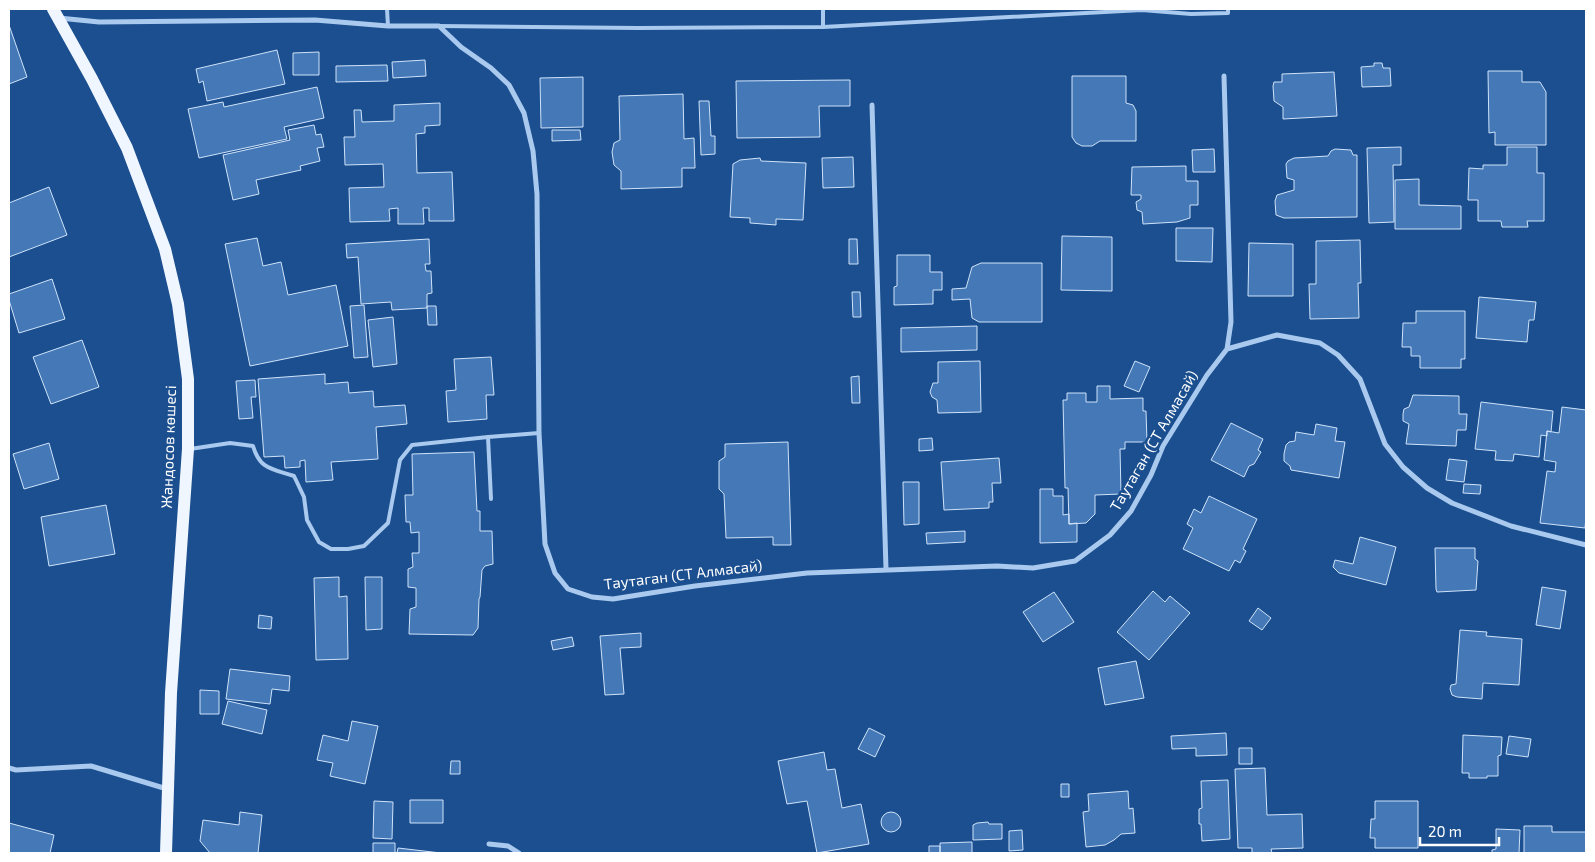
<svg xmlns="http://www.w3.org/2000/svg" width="1595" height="862" font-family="'Exo 2',sans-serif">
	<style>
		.building { fill: #4478b7; stroke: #cfe3fa }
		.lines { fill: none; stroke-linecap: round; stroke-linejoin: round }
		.lane { stroke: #a9c9ee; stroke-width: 4 }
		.street { stroke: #a9c9ee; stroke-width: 5 }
		.primary { stroke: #f0f6ff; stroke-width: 12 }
		.labels { text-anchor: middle; stroke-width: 5; stroke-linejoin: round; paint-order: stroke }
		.street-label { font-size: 15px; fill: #fff; stroke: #1b4f8f }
	</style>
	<rect width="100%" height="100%" fill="#1b4f8f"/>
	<!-- building -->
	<path class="building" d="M9,25L27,77L9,84Z
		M277,50L285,84L207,101L203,81L199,83L196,69Z
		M319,52V75H293V53Z
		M425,60L426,76L393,78L392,62Z
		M1374,63H1382L1383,68H1390L1391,86L1362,87L1361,67L1374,66Z
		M387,65L388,81L336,82V66Z
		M1488,71H1522V82H1540L1546,92V145H1495V132L1489,133Z
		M1334,72L1337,116L1283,119V107L1274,101L1273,86L1274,82H1282V74Z
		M1072,76H1126V103L1133,105L1136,111V141H1100L1092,146H1082L1076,143L1072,137Z
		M583,77V127L541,128L540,78Z
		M850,80V106H819L820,137L737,138L736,81Z
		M317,87L324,118L284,127L287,139L199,158L188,109L223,102L224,107Z
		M683,94L684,139L694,138L695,168H682V187L621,189V171L614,165L612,152L614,143L620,140L619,96Z
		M699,101H709L711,136H715V154L701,155Z
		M440,103V125L425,126V133L416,134L417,173L452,172L454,221H429V208H423L424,224H398V208L389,209L390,221L350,222L349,188L384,187L383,164L345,165L344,137H355L354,110H361L362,122L394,121V105Z
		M314,125L316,135L321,134L324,147L317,148L320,161L300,166L301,170L256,180L259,194L233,200L223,155L290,140L288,130Z
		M552,130H580L581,140L552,141Z
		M1401,147V165H1393L1394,222L1369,223L1367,148Z
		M1507,147H1537V173H1544V221H1527L1528,227H1502L1501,221H1478V200H1468L1469,168L1483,169V165H1507Z
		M1214,149L1215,172H1193L1192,150Z
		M1335,149L1351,150L1353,155H1357V217L1284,218L1276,215L1275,201L1277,195L1294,190V180L1287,178L1286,164L1288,161L1294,158L1328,156L1331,151Z
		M853,157L854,187L823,188L822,158Z
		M760,158L761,161L806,163L803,220L776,219V225L750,223V218L730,217L733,164L740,160Z
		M1186,166V181H1198V205H1190V218L1177,222L1143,224L1142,212L1137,210L1136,202L1141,199V195H1131L1132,167Z
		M1419,179V205L1461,206V229H1395V180Z
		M49,187L67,235L9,257V203Z
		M1176,228H1213L1212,262L1176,261Z
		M1062,236L1112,237V291L1061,290Z
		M257,238L263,266L281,262L288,295L336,285L348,346L250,366L225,244Z
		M429,239L430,264H425L426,271H431L432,293L427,294V308L392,310L391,302L361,304L358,257L347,258L346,244Z
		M849,239H857L858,264H849Z
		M1360,240L1361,283H1358L1359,318L1310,319L1309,284H1316V241Z
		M1249,243L1293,244V296H1248Z
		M897,255H930V272H942V290H933V304L894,305V287L897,286Z
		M981,263H1042V322H979L972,318L970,299L952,300V289L966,288L972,267Z
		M52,279L65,319L19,333L9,300V294Z
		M852,292H860L861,317H853Z
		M1479,297L1536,302L1534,320H1529L1527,342L1476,338Z
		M364,305L368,357L354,358L350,306Z
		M427,306H436L437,325H428Z
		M1416,311H1465V359H1461V368H1420V356H1411V347H1402L1403,323H1416Z
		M393,317L397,364L373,367L368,320Z
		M977,326V350L901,352V328Z
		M82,340L99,387L51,404L33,357Z
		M491,357L494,395H486L487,419L448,422L446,391L456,390L454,359Z
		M980,361L981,412L938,413L937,400L932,397L930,392L933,383H938V362Z
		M1135,361L1150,367L1139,392L1124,386Z
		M325,374V384L348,382L349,393L373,391L374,407L405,405L407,424L376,427L378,459L331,462L333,480L306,482L305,460L300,461V467L285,468L284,456L264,457L258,379Z
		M859,376L860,403H852L851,377Z
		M255,380L256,397H251L253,418L239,419L236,381Z
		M1097,386H1110V399L1143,398V411H1146L1147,442H1125V449H1120L1121,494L1095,495V514L1086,523L1069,524L1068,488H1065L1063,400H1067V393H1086V402H1097Z
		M1413,395L1459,396V414H1467L1466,430H1457L1456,446L1406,444L1409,424L1403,421V414L1404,409L1409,407Z
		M1481,402L1553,411L1551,432L1547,431V436L1541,435L1539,457L1514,454L1513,461L1495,460L1496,451L1475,449Z
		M1562,407L1586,410V517L1585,528L1540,523L1547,471L1555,472L1556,462L1544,460L1547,431L1559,433Z
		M1231,423L1263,439L1258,450L1261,452L1254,464L1249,466L1244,477L1211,460Z
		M1316,424L1337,428L1335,441L1345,442L1339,478L1291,470L1290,466L1284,461V454L1286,445L1289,442L1295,441L1296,432L1314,435Z
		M932,438L933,450L919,451V439Z
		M788,442L791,545H773V537L726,538L724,494L719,489V461L725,457V444Z
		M49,443L59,479L24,489L13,454Z
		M474,452L477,511H480V531H492L493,564L485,566L482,570L480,597L479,599L478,628L473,635L409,634L410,609L416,607V588L408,587V569L413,567L412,553H419V532L411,533L410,522H406L405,495H413L412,454Z
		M999,458L1001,483H992L993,502H989V508L944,510L941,462Z
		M1449,459L1467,461L1464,482L1446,480Z
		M903,482H919V524L904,525Z
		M1464,484L1481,485L1480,494L1463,493Z
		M1040,489H1053V496H1063V515L1069,514V524L1077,523V542L1040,543Z
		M1209,496L1257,519L1243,549L1246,551L1240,563L1235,560L1229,571L1183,549L1193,528L1187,524L1194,509L1201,513Z
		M106,505L115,554L49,566L41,517Z
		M965,531V542L927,544L926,533Z
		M1360,537L1396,547L1386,585L1339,573L1333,567L1335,560L1353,564Z
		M1435,548H1475V559L1478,561L1476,590L1437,592L1436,589Z
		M339,577V597L347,596L348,659L316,660L314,578Z
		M365,577H382V629L366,630Z
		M1542,587L1566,591L1560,629L1536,625Z
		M1153,591L1165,602L1170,596L1190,613L1149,660L1117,632Z
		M1054,592L1074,622L1043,642L1023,612Z
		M1258,608L1271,618L1262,630L1249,621Z
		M259,615L272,617L271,629L258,628Z
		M1460,630L1487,632L1486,636L1522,639L1519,685L1483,683L1482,699L1457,697L1452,695L1450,689L1451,685L1456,684Z
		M641,633V647L620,648L624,694L605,695L600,636Z
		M572,637L574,646L553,650L551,641Z
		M1136,661L1144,698L1105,705L1098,668Z
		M230,669L290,676L289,691L272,689L270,704L226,699Z
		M200,690L219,691V714H200Z
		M228,701L267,710L262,734L222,724Z
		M352,721L378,726L365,784L330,776L333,763L317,760L323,735L348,741Z
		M869,728L885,736L875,757L858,749Z
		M1226,733L1227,755L1196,756V748L1172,749L1171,736Z
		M1463,735L1502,737L1501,755L1498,756V776H1487V778H1469V773H1462Z
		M1509,736L1531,739L1528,757L1506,754Z
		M1239,748H1252V764H1239Z
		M824,752L827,770L835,769L842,808L861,804L869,844L817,853L807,801L787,804L778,761Z
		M451,761H460V774H450Z
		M1265,768L1267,815L1302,814L1303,848L1271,849L1272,853H1252V848H1238L1235,769Z
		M1228,780L1230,839L1202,841L1201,824H1199V809L1202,808L1201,781Z
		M1061,784H1069V797H1061Z
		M1128,791L1129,809L1133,808L1135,833L1121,834L1114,840L1105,845L1086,847L1083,812L1089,811L1088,794Z
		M410,800H443V823H410Z
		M374,801L393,802L392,839L373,838Z
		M1375,801H1418V848H1375V838H1370L1371,819H1375Z
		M240,812L262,815L258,853H210L200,841L203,820L239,825Z
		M881 822a10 10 0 1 1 20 0a10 10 0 1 1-20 0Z
		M988,822L989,824H1002V839L973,840V825L977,823Z
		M9,823L54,835L50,853H9Z
		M1524,826H1552V832H1586V853H1524Z
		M1496,829L1520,830L1519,853H1492V850L1496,849Z
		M1022,830L1023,850L1009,851V831Z
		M972,842V853H940V843Z
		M373,843H395V853H373Z
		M929,846H940V853H929Z
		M398,848L441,853H397Z"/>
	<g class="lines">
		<!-- lane -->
		<path class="lane" d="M387,9L388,26
			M823,9V27L1142,10L1191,14L1228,13V9
			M439,26L638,28L823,27
			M488,437L539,433
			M190,449L230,443L253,446C260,470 273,469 294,476L304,497L307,520L319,542L331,549H348L364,546L388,523L400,460L412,445L488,437L491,499"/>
		<!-- street -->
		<path class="street" d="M59,18L99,22L315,20L388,26H439L461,47L491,68L509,85L524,113L533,151L537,194L539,433L545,544L555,573L568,589L592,597L613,599L695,586L807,573L997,566L1033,568L1075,561L1110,535L1131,511L1151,475L1163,446L1207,375L1227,349L1277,335L1320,343L1338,355L1360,379L1385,444L1403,467L1427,488L1452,503L1511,526L1586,545
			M1224,76L1231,322L1227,349
			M872,105L886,569
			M9,768L16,770L91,766L167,789
			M489,844L508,846L519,853"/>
		<!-- primary -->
		<path class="primary" d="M53,9L92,79L127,148L165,249L178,304L188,379V449L171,693L166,853"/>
	</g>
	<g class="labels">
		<!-- street labels -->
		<g class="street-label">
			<text transform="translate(1154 441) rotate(-60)" y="5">Таутаган (СТ Алмасай)</text>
			<text transform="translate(169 447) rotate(-88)" y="5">Жандосов көшесі</text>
			<text transform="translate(683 575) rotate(-7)" y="5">Таутаган (СТ Алмасай)</text>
		</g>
	</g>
	<!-- border -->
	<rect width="1595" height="862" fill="none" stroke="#ffffff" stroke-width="20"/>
	<!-- scale -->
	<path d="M1420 837v8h79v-8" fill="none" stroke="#ffffff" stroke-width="2.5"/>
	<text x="1428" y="837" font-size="15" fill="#ffffff" stroke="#1b4f8f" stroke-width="4" paint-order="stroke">20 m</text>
</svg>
